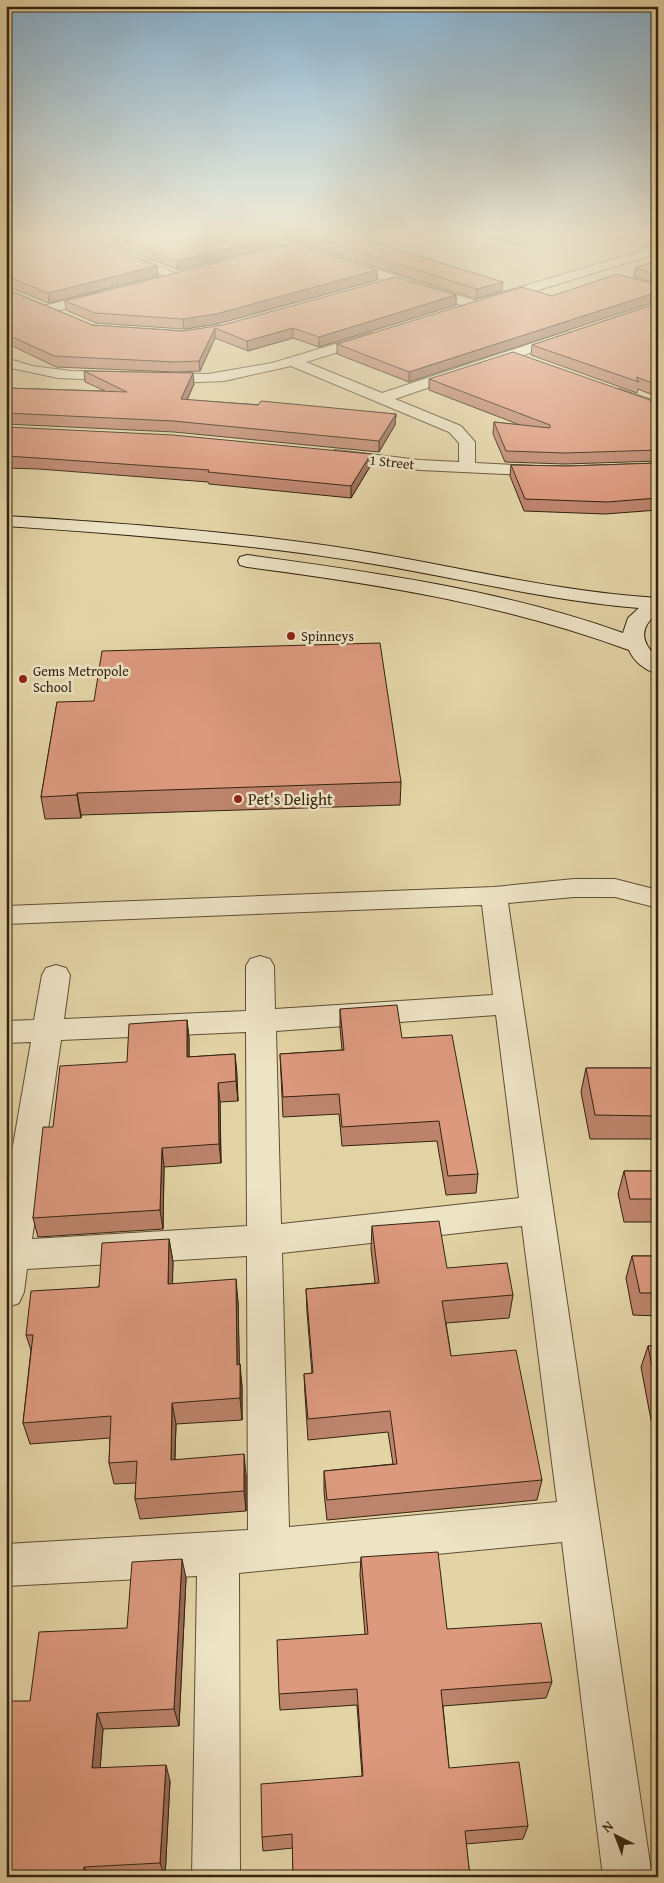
<svg xmlns="http://www.w3.org/2000/svg" width="664" height="1883" font-family="'Gentium Book Plus',serif">
	<style>
		.water { fill: #9bb5b3; stroke: #717b71 }
		.lines { fill: none; stroke-linecap: round; stroke-linejoin: round }
		.street-casing { stroke: #5f4f35; stroke-width: 2 }
		.secondary-casing { stroke: #33230f; stroke-width: 2 }
		.street { fill: #ede3c5; fill-rule: evenodd }
		.secondary { fill: #ede3c5; fill-rule: evenodd }
		.wall { fill: #bd846c; stroke: #33230f }
		.shaded-wall { fill: #9a6b58; stroke: #33230f }
		.building { fill: #dc997e; stroke: #33230f }
		.poi-dot { fill: #8f2418; stroke: #ede3c5; stroke-width: 2 }
		.labels { text-anchor: middle; stroke-width: 5; stroke-linejoin: round; paint-order: stroke }
		.far-street-label { font-size: 14px; fill: #33230f; stroke: #ede3c5 }
		.far-poi-label { font-size: 14px; fill: #33230f; stroke: #ede3c5; text-anchor: start }
		.poi-label { font-size: 16px; fill: #33230f; stroke: #ede3c5; text-anchor: start }
	</style>
	<rect width="100%" height="100%" fill="#e3d4a6"/>
	<filter id="stains"><feTurbulence type="fractalNoise" baseFrequency=".004" numOctaves="4"/><feColorMatrix values="0 0 0 0 .2 0 0 0 0 .09 0 0 0 0 .02 0 0 0 .5 -.17"/></filter>
	<radialGradient id="worn" r=".72"><stop offset=".6" stop-color="#630" stop-opacity="0"/><stop offset="1" stop-color="#630" stop-opacity=".3"/></radialGradient>
	<!-- water -->
	<path class="water" d="M513,233L537,240L518,246L478,234Z"/>
	<g class="lines">
		<!-- street casing -->
		<g class="street-casing">
			<path id="street" d="M59,233H76L182,276L180,279H172Z
				M247,233H265L479,302L480,305L479,308H469Z
				M658,246V253L497,303H487L486,300L487,297Z
				M100,292L104,293L106,296L104,299L48,313L42,309L43,306Z
				M566,332L571,333L573,336L571,339L395,399L461,426L475,442V463L555,467L557,471L555,475L549,476L420,470L329,458L327,455L335,450L420,460L459,462V443L449,432L291,366L224,381L176,383L58,378L6,367V358L32,366L71,371L208,374L272,363L372,333L377,334L379,337L377,340L306,362L382,393Z
				M619,389L658,402V412L614,396L612,393L614,390Z
				M574,879H615L658,890V908L615,897H574L508,903L652,1877H603L562,1542L239,1573L240,1877H192L197,1576L6,1586V1544L248,1530L247,1256L27,1269L24,1292L19,1303L6,1308V1186L31,1042L6,1043V1021L34,1020L42,975L46,968L56,965L66,968L70,975L64,1019L246,1011V966L250,959L260,956L270,959L274,966L275,1009L493,995L482,905L6,924V906L494,887ZM496,1015L519,1198L281,1224L276,1031ZM246,1032L247,1226L32,1239L61,1040ZM522,1226L557,1502L289,1527L282,1253Z"/>
		</g>
		<!-- secondary casing -->
		<g class="secondary-casing">
			<path id="secondary" d="M6,516C123,523 240,532 356,550C456,566 556,592 658,598V613C639,627 640,643 658,657V674C646,671 633,661 629,650C503,604 379,584 247,567L240,565L238,561L240,557L247,555C373,572 503,590 623,633L628,618L639,608C543,600 450,576 356,561C240,543 123,534 6,526Z"/>
		</g>
		<!-- street -->
		<use href="#street" class="street"/>
		<!-- secondary -->
		<use href="#secondary" class="secondary"/>
	</g>
	<!-- wall -->
	<path class="wall" d="M6,233L158,276L49,303L6,286Z
		M83,233H268L275,237L276,246L178,270Z
		M272,233H359L375,238V243L503,282L502,291L476,299Z
		M593,233H658L646,248Z
		M658,260V284L634,277L635,268Z
		M377,270V280L217,324L184,329L96,323L66,310L65,301Z
		M6,289L92,325L183,331L456,295V305L319,347L293,338L248,351L215,338L200,371L176,372L56,367L6,343Z
		M552,296L409,382L337,354V344Z
		M658,303V397L638,389L637,393L531,355L532,345Z
		M84,371L194,384L187,400L396,414L395,425L379,452L174,432L6,424V388L105,391L85,382Z
		M429,379L658,412V461L565,464L505,462L493,434L494,422L520,425L429,390Z
		M6,427L371,465L351,498L209,484L208,482L39,469L6,468Z
		M658,463V510L605,514L524,511L510,476L511,465L567,466Z
		M57,702L401,782L400,805L81,815V818L45,819L41,797Z
		M340,1009L402,1038L478,1174L476,1193L446,1195L437,1141L342,1146L339,1114L283,1117L280,1054L342,1050L340,1028Z
		M658,1019V1058L653,1038Z
		M187,1020L189,1039V1057L235,1054L238,1101L220,1102L221,1163L164,1167L163,1229L38,1237L33,1218L53,1127L127,1062Z
		M586,1068H658V1139H590L581,1092Z
		M624,1171H658V1222H624L618,1194Z
		M372,1226L447,1268L513,1295L509,1318L446,1323L451,1356L542,1480L537,1500L327,1520L324,1492V1471L393,1464L388,1432L308,1440L305,1395L304,1374L312,1373L307,1312L306,1289L375,1283L371,1249Z
		M169,1239L173,1262L172,1283L238,1301L239,1365L242,1386V1420L176,1424L175,1459L246,1475V1511L140,1519L135,1499L136,1483L114,1484L109,1463L110,1438L30,1444L23,1423L31,1350L26,1335Z
		M632,1256H658V1316L633,1315L626,1278Z
		M648,1346H658V1421L651,1420L641,1367Z
		M658,1459V1505L652,1474Z
		M361,1557L447,1629L552,1682L546,1698L443,1706L449,1768L528,1826L523,1839L466,1844L470,1877H293V1848L263,1851L262,1837L362,1776L357,1705L280,1710L279,1694L365,1634L360,1575Z
		M186,1578L179,1726L103,1729L100,1768L170,1781L165,1877H6L30,1701L127,1628Z"/>
	<!-- shaded-wall -->
	<path class="shaded-wall" d="M658,236V245L646,248L647,239Z
		M275,237L276,246L178,270L177,261Z
		M375,238V247L367,240Z
		M157,266L158,276L49,303L48,293Z
		M377,270V280L217,324L184,329L183,319Z
		M503,282L502,291L476,299L477,289Z
		M658,292V301L409,382V372Z
		M456,295V305L319,347V337Z
		M215,328V338L200,371L199,361Z
		M293,328V338L248,351L247,341Z
		M193,373L194,384L182,410L181,399Z
		M396,414L395,425L379,452V441Z
		M371,454V465L351,498V486Z
		M77,793L81,815V818L77,795Z
		M187,1020L189,1039V1076L187,1057Z
		M235,1054L237,1073L238,1101L236,1081Z
		M218,1083L220,1102L221,1163L219,1144Z
		M162,1148L164,1167L163,1229L160,1210Z
		M169,1239L173,1262L172,1306L168,1284Z
		M236,1279L238,1301L240,1387L237,1365Z
		M240,1364L242,1386V1420L240,1398Z
		M172,1403L176,1424L174,1480L171,1460Z
		M244,1454L246,1475V1511L244,1491Z
		M182,1559L186,1578L179,1726L174,1709Z
		M97,1713L103,1729L99,1784L92,1768Z
		M166,1765L170,1781L165,1877L160,1863Z
		M84,1867L89,1877H83Z"/>
	<!-- building -->
	<path class="building" d="M6,233H76L157,266L48,293L6,276Z
		M105,233H268L275,237L177,261Z
		M300,233H359L375,238L367,240L503,282L477,289Z
		M627,233H658V236L647,239Z
		M294,243L377,270L216,314L183,319L95,313L65,301Z
		M658,260V275L635,268Z
		M617,274L658,285V292L409,372L337,344L522,287L552,296Z
		M396,277L456,295L319,337L293,328L247,341L215,328L199,361L175,362L54,356L6,334V289L92,325L183,331L223,325Z
		M658,303V385L636,377L639,382L532,345Z
		M513,352L650,400L658,412V450L566,453L506,451L494,422L550,428V425L429,379Z
		M84,371L193,373L181,399L258,405L261,401L396,414L379,441L173,421L6,413V388L127,392Z
		M6,427L173,435L371,454L351,486L208,472L209,470L37,458L6,456Z
		M658,463V498L607,502L525,499L511,465L567,466Z
		M380,643L401,782L77,793V795L41,797L57,702L94,701L102,651Z
		M397,1005L402,1038L452,1035L478,1174L448,1176L439,1121L342,1127L339,1094L283,1097L280,1054L344,1050L340,1009Z
		M187,1020V1057L235,1054L236,1081L218,1083L219,1144L162,1148L160,1210L33,1218L43,1127H53L60,1066L127,1062L129,1024Z
		M586,1068H658V1116L595,1115Z
		M624,1171H658V1199H630Z
		M439,1221L447,1268L507,1263L513,1295L442,1301L451,1356L516,1350L542,1480L327,1500L324,1471L397,1464L390,1411L308,1419L304,1374L313,1373L306,1289L379,1283L372,1226Z
		M169,1239L168,1284L236,1279L237,1365L240,1364V1398L172,1403L171,1460L244,1454V1491L135,1499L137,1461L109,1463L111,1416L23,1423L33,1335H26L31,1291L99,1287L102,1243Z
		M632,1256H658V1293H640Z
		M648,1346H658V1396Z
		M438,1552L447,1629L541,1623L552,1682L441,1690L449,1768L519,1762L528,1826L465,1831L470,1877H379V1874L334,1877H293L292,1834L262,1837L261,1784L363,1776L357,1689L279,1694L277,1640L368,1634L361,1557Z
		M182,1559L174,1709L97,1713L92,1768L166,1765L160,1863L84,1867L83,1877H6V1701H30L39,1632L127,1628L132,1562Z"/>
	<!-- sky -->
	<linearGradient id="sky" x2="0" y2="1"><stop stop-color="#89b4d3"/><stop offset="0.47" stop-color="#f2ecd7"/><stop offset="1" stop-color="#f2ecd7" stop-opacity="0"/></linearGradient>
	<rect width="664" height="497" fill="url(#sky)"/>
	<!-- markers -->
	<g class="poi-dot">
		<circle cx="291" cy="636" r="5"/>
		<circle cx="23" cy="679" r="5"/>
		<circle cx="238" cy="799" r="5"/>
	</g>
	<g class="labels">
		<!-- far-street labels -->
		<g class="far-street-label">
			<text transform="translate(392 462) rotate(6)" y="5">1 Street</text>
		</g>
		<!-- far-poi labels -->
		<g class="far-poi-label">
			<text x="301" y="641">Spinneys</text>
			<text x="33" y="676">Gems Metropole<tspan x="33" dy="16">School</tspan></text>
		</g>
		<!-- poi labels -->
		<g class="poi-label">
			<text x="248" y="805">Pet's Delight</text>
		</g>
	</g>
	<!-- margin -->
	<rect width="664" height="1883" fill="none" stroke="#e3d4a6" stroke-width="25"/>
	<rect x="8" y="8" width="649" height="1868" fill="none" stroke="#33230f" stroke-width="2.5"/>
	<rect x="12" y="12" width="639" height="1858" fill="none" stroke="#33230f"/>
	<!-- north arrow -->
	<g transform="translate(616 1836) rotate(318)" stroke="#ede3c5" stroke-width="4" paint-order="stroke">
	<path d="M0-4L9 19L0 12L-9 19Z" fill="#33230f"/>
	<text y="-8" font-size="14" font-weight="bold" text-anchor="middle" fill="#33230f">N</text>
	</g>
	<rect width="100%" height="100%" filter="url(#stains)"/>
	<rect width="100%" height="100%" fill="url(#worn)"/>
</svg>
